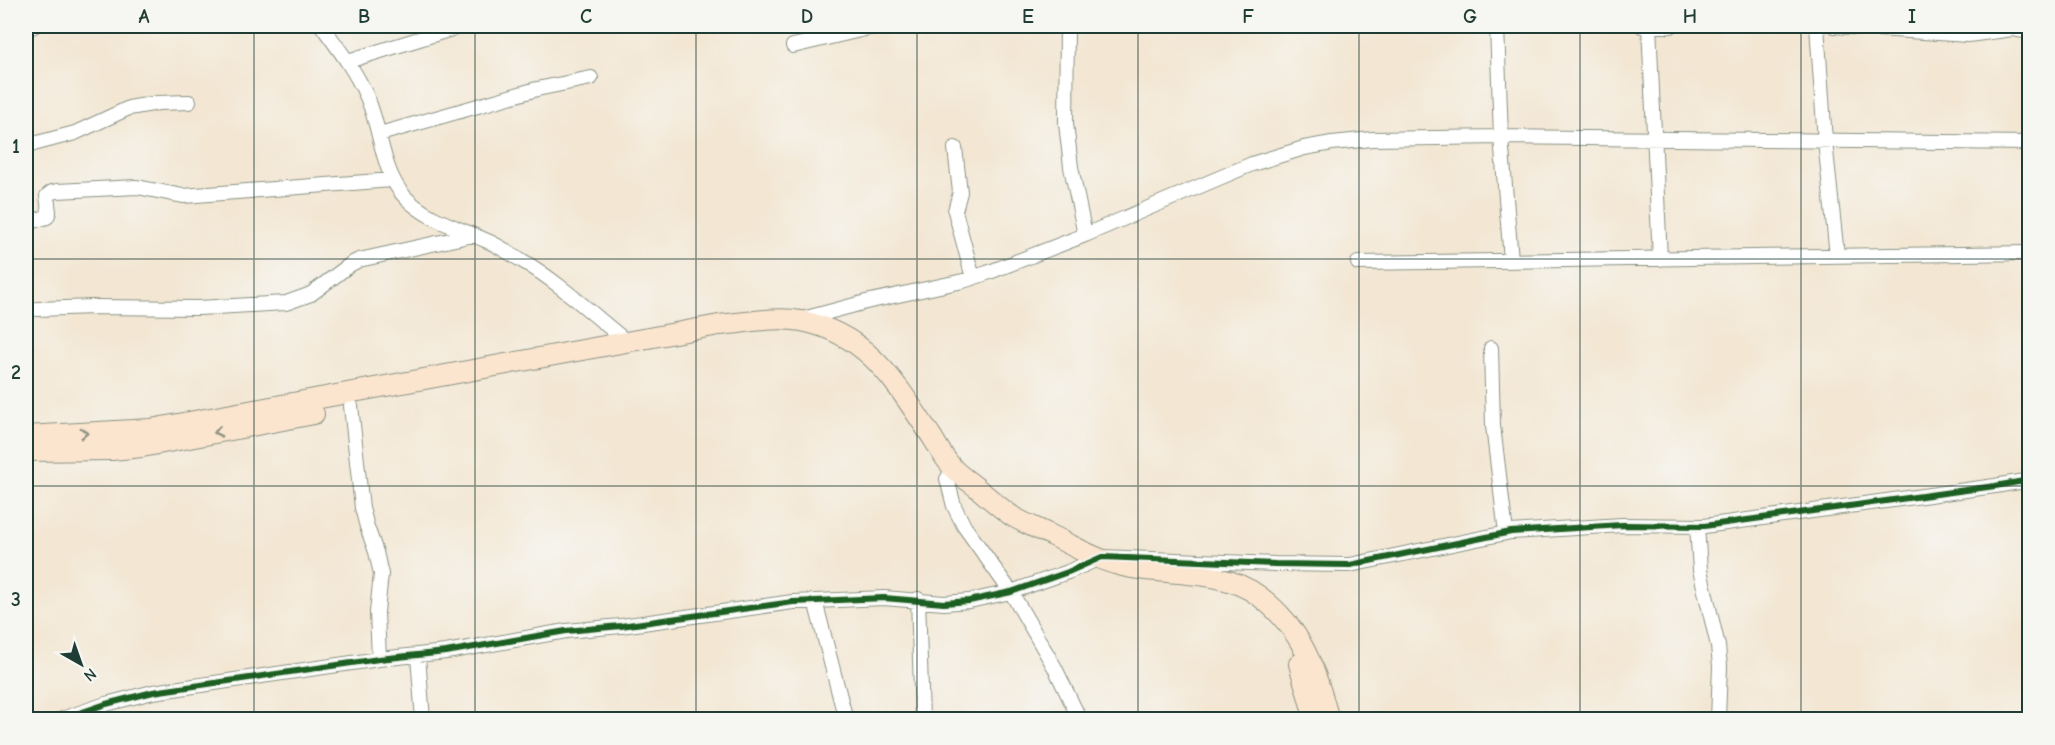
<svg xmlns="http://www.w3.org/2000/svg" width="2055" height="745" font-family="'Comic Neue',sans-serif">
	<style>
		.lines { fill: none; stroke-linecap: round; stroke-linejoin: round }
		.minor-casing { stroke: #899283; stroke-width: 16 }
		.secondary-casing { stroke: #899283; stroke-width: 22 }
		.minor { stroke: #fff; stroke-width: 14 }
		.secondary { stroke: #fbe5cf; stroke-width: 20 }
		.cycleway-casing { stroke: #f6f6f2; stroke-width: 10 }
		.cycleway { stroke: #1b5e20; stroke-width: 6 }
		.oneway { stroke: #8d9182 }
		.grid { fill: none; stroke: #1f3d34; stroke-width: 1.5; stroke-opacity: 0.55 }
		.neatline { fill: none; stroke: #1f3d34; stroke-width: 2 }
		.grid-label { font-size: 20px; text-anchor: middle; font-weight: bold; fill: #1f3d34 }
	</style>
	<rect width="100%" height="100%" fill="#f6f6f2"/>
	<filter id="ink" filterUnits="userSpaceOnUse"><feTurbulence type="fractalNoise" baseFrequency=".0167" numOctaves="2"/><feDisplacementMap in="SourceGraphic" scale="12" xChannelSelector="R" yChannelSelector="G"/><feConvolveMatrix kernelMatrix="1 2 1 2 8 2 1 2 1" color-interpolation-filters="sRGB"/></filter>
	<filter id="wash" filterUnits="userSpaceOnUse"><feTurbulence type="fractalNoise" baseFrequency=".008" numOctaves="4" result="noise"/><feDisplacementMap in="SourceGraphic" scale="24" xChannelSelector="R" yChannelSelector="G"/><feGaussianBlur stdDeviation="1.35" result="paint"/><feColorMatrix in="noise" values="0 0 0 0 0 0 0 0 0 0 0 0 0 0 0 0 0 1.4 0 .05"/><feComposite in="paint" operator="in"/></filter>
	<g filter="url(#wash)">
		<rect width="100%" height="100%" fill="#f3e6d2"/>
	</g>
	<g filter="url(#ink)">
		<g class="lines">
			<!-- minor casing -->
			<g class="minor-casing">
				<path id="minor" d="M322,26C338,48 355,70 366,95C381,126 381,172 405,197C427,220 457,227 485,240C498,245 509,253 521,260C559,282 592,314 626,341
					M1067,26L1066,123L1071,167L1085,235
					M1497,26L1501,137L1511,260
					M1642,26H1671
					M1649,26L1660,259
					M1817,26L1825,141L1837,256
					M1834,26L1968,35L2013,29L2030,32
					M26,29L34,26
					M793,46L877,26
					M348,61L461,26
					M380,134L537,89L591,78
					M26,146L75,133L129,108L158,103L189,102
					M955,148L960,192L955,211L973,278
					M26,223L47,217L49,212L47,196L52,192L57,191L137,187L183,196L392,180
					M1358,263L2030,253
					M37,309L94,307L199,308L286,303L311,294L351,264L359,260L473,235
					M799,320L866,302L963,281L987,273L1085,235L1252,164L1304,148L1332,143L1372,139L1501,137L2030,143
					M1491,348L1493,426L1506,533
					M351,406L362,508L367,527L376,552L381,574L377,612L379,659
					M953,469L947,479L954,506L964,526L1011,592L1055,668L1080,720
					M1697,526L1700,570L1718,646L1720,666L1718,720
					M918,599L922,720
					M815,601L846,720
					M418,656L423,720
					M59,720L106,704L153,692L379,659L446,652L566,631L621,626L793,602L884,598L944,603L969,601L1011,592L1068,572L1102,557L1275,564L1350,565L1511,532L1622,525L1704,526L1995,486L2030,480"/>
			</g>
			<!-- secondary casing -->
			<g class="secondary-casing">
				<path id="secondary" d="M26,436L151,429L719,325C745,323 775,316 801,321C869,334 896,384 932,437C938,447 944,458 952,467C958,475 969,481 976,487C988,497 1000,508 1012,516C1025,524 1039,529 1053,536C1073,546 1093,558 1115,564C1161,578 1220,566 1259,596C1303,629 1315,669 1329,720
					M26,451L112,450L142,447L314,414
					M1299,664L1315,720"/>
			</g>
			<!-- minor -->
			<use href="#minor" class="minor"/>
			<!-- secondary -->
			<use href="#secondary" class="secondary"/>
			<!-- cycleway casing -->
			<g class="cycleway-casing">
				<path id="cycleway" d="M59,720L106,704L153,692L379,659L446,652L566,631L621,626L793,602L884,598L944,603L969,601L1011,592L1068,572L1102,557L1275,564L1350,565L1511,532L1622,525L1704,526L1995,486L2030,480"/>
			</g>
			<!-- cycleway -->
			<use href="#cycleway" class="cycleway"/>
		</g>
		<!-- one-way arrows -->
		<defs><path id="oneway-chevron" d="M-2-3.5L2.5 0L-2 3.5" fill="none" stroke-width="1.6" stroke-linecap="round" stroke-linejoin="round" transform="scale(1.5)"/></defs>
		<g class="oneway">
			<use href="#oneway-chevron" transform="translate(218 432) rotate(169)"/>
			<use href="#oneway-chevron" transform="translate(84 433) rotate(-3)"/>
		</g>
	</g>
	<!-- grid -->
	<path class="grid" d="M254,26V720M475,26V720M696,26V720M917,26V720M1138,26V720M1359,26V720M1580,26V720M1801,26V720M26,259H2030M26,486H2030"/>
	<!-- margin -->
	<rect width="2055" height="745" fill="none" stroke="#f6f6f2" stroke-width="66"/>
	<!-- north arrow -->
	<g transform="translate(81 664) rotate(140)" stroke="#f6f6f2" stroke-width="4.5" paint-order="stroke">
	<path d="M0-4.5L10 22L0 15L-10 22Z" fill="#1f3d34"/>
	<text y="-9" font-size="16" font-weight="bold" text-anchor="middle" fill="#1f3d34">N</text>
	</g>
	<rect x="33" y="33" width="1989" height="679" class="neatline"/>
	<g class="grid-label">
		<text x="144" y="23">A</text>
		<text x="364" y="23">B</text>
		<text x="586" y="23">C</text>
		<text x="807" y="23">D</text>
		<text x="1028" y="23">E</text>
		<text x="1248" y="23">F</text>
		<text x="1470" y="23">G</text>
		<text x="1690" y="23">H</text>
		<text x="1912" y="23">I</text>
		<text x="16" y="153">1</text>
		<text x="16" y="379">2</text>
		<text x="16" y="606">3</text>
	</g>
</svg>
